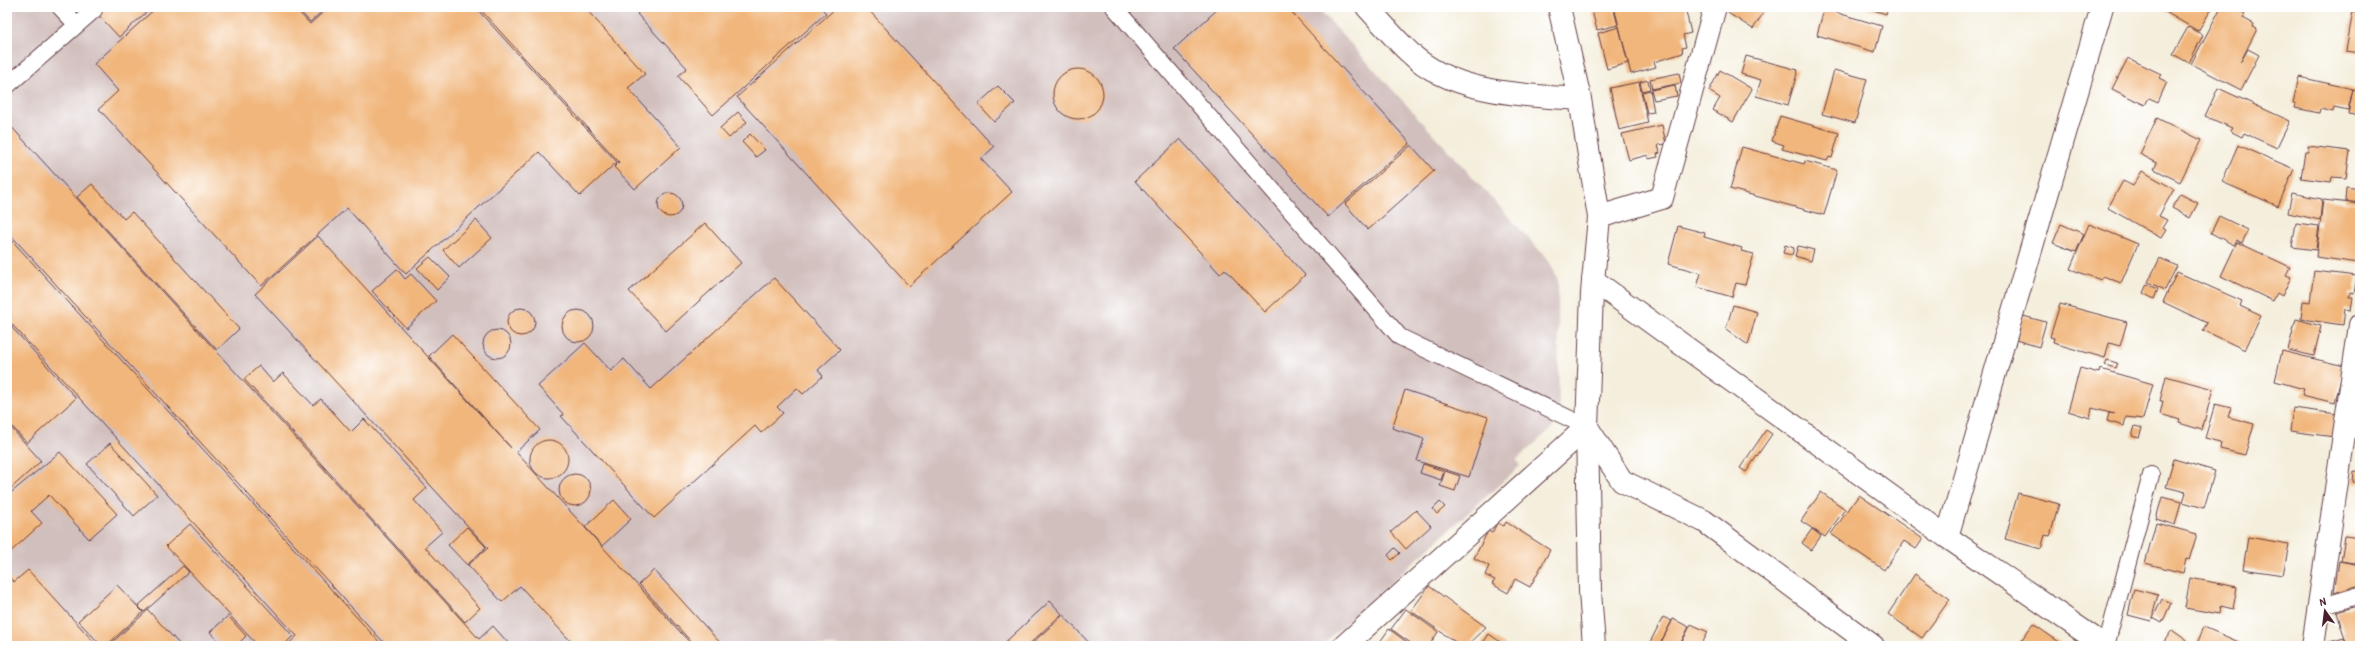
<svg xmlns="http://www.w3.org/2000/svg" width="2367" height="653" font-family="'Patrick Hand',sans-serif">
	<style>
		.industrial { fill: #d1bfbd }
		.building { fill: #f1b67b }
		.lines { fill: none; stroke-linecap: round; stroke-linejoin: round }
		.service-casing { stroke: #643e46; stroke-width: 18 }
		.minor-casing { stroke: #643e46; stroke-width: 24 }
		.tertiary-casing { stroke: #643e46; stroke-width: 24 }
		.service { stroke: #fff; stroke-width: 16 }
		.minor { stroke: #fff; stroke-width: 22 }
		.tertiary { stroke: #fff; stroke-width: 22 }
	</style>
	<rect width="100%" height="100%" fill="#fff"/>
	<filter id="ink" filterUnits="userSpaceOnUse"><feTurbulence type="fractalNoise" baseFrequency=".025" numOctaves="2"/><feDisplacementMap in="SourceGraphic" scale="8" xChannelSelector="R" yChannelSelector="G"/><feConvolveMatrix kernelMatrix="1 2 1 2 8 2 1 2 1" color-interpolation-filters="sRGB"/></filter>
	<filter id="wash" filterUnits="userSpaceOnUse"><feTurbulence type="fractalNoise" baseFrequency=".012" numOctaves="4" result="noise"/><feDisplacementMap in="SourceGraphic" scale="16" xChannelSelector="R" yChannelSelector="G"/><feGaussianBlur stdDeviation="0.9" result="paint"/><feColorMatrix in="noise" values="0 0 0 0 0 0 0 0 0 0 0 0 0 0 0 0 0 1.4 0 .05"/><feComposite in="paint" operator="in"/></filter>
	<g filter="url(#wash)">
		<rect width="100%" height="100%" fill="#f4eedc"/>
		<!-- industrial -->
		<path class="industrial" d="M7,7H1317L1549,261L1558,280L1559,422L1516,460L1520,466L1321,646H7Z"/>
		<g id="blocks">
			<!-- building -->
			<path class="building" d="M7,7L12,13L7,18Z
				M91,7H152L119,37Z
				M157,7H294L310,24L329,7H475L617,162L580,196L539,152L406,274L347,208L261,286L99,109L118,91L94,64Z
				M296,7H327L310,22Z
				M478,7H584L645,74L628,88L681,147L635,189L614,167L619,162Z
				M645,7H820L826,13L713,115L678,76L687,68L637,14Z
				M837,7H866L994,147L981,159L1012,192L909,286L737,97Z
				M1220,7H1287L1410,143L1328,217L1174,49Z
				M1591,7H1613L1618,25L1597,30Z
				M1614,7H1685L1691,33L1683,35L1686,47L1682,48L1683,53L1654,62L1656,67L1631,74Z
				M1732,7H1767L1753,29L1728,13Z
				M1864,7H1888L1886,14Z
				M2157,7H2213L2198,31Z
				M2221,7H2232L2245,14L2243,18L2254,24L2253,27L2257,29L2240,63L2248,49L2259,55L2241,90L2191,64Z
				M1824,9L1882,26L1875,52L1817,35Z
				M2353,11L2360,12V53L2346,51Z
				M1619,27L1628,63L1607,69L1598,33Z
				M2188,27L2203,35L2189,63L2173,54Z
				M1746,56L1798,70L1788,105L1756,96L1761,80L1741,74Z
				M2128,58L2161,74L2159,78L2167,82L2158,102L2149,98L2145,105L2112,89Z
				M1053 94a25 25 0 1 1 50 0a25 25 0 1 1-50 0Z
				M1720,70L1752,89L1733,122L1713,110L1720,98L1709,91Z
				M1834,70L1867,79L1855,123L1822,114Z
				M1679,73L1681,83L1652,89L1650,79Z
				M2299,77L2353,89L2348,110L2334,107L2333,112L2320,109L2319,113L2295,108L2296,104L2293,103Z
				M1648,80L1650,89L1642,91L1640,82Z
				M1639,82L1648,123L1619,130L1610,88Z
				M1675,85L1677,96L1654,100L1651,90Z
				M998,86L1015,103L994,122L978,104Z
				M2218,88L2290,121L2277,148L2244,133L2242,137L2230,131L2232,128L2205,116Z
				M2353,89L2360,91V116L2348,114Z
				M1650,90L1654,112L1647,113L1642,92Z
				M738,112L747,122L729,138L720,128Z
				M1780,116L1839,133L1832,158L1829,157L1827,161L1782,149L1784,145L1772,141Z
				M2157,118L2201,140L2180,182L2154,169L2157,163L2140,154Z
				M7,122L479,639L493,626L511,646H387L7,231Z
				M1662,125L1666,144L1658,145L1660,153L1657,154L1658,157L1648,159V155L1629,160L1622,134Z
				M750,134L765,150L756,157L742,142Z
				M1180,139L1305,275L1265,312L1225,269L1220,274L1135,181Z
				M1411,145L1434,171L1368,230L1345,204Z
				M2238,145L2294,169L2278,206L2222,182Z
				M2308,146L2350,151L2346,178L2332,177L2331,182L2301,178L2305,152H2308Z
				M1742,147L1804,164L1805,161L1837,170L1824,215L1730,189Z
				M2142,171L2174,189L2159,216L2167,220L2162,228L2166,230L2161,238L2108,208L2123,181L2133,186Z
				M92,184L124,219L132,212L239,329L217,350L77,197Z
				M2346,187L2360,189V203L2345,201Z
				M2292,193L2322,199L2320,220L2288,213Z
				M658 205a12 12 0 1 1 24 0a12 12 0 1 1-24 0Z
				M2180,194L2198,203L2190,218L2172,208Z
				M2323,200L2360,204L2359,263L2316,257Z
				M2219,216L2248,230L2242,243L2237,240L2234,245L2211,233Z
				M476,220L492,238L459,268L443,250Z
				M705,223L741,263L666,331L629,291Z
				M2296,223L2319,226L2316,250L2292,247Z
				M2061,224L2084,234L2076,252L2053,243Z
				M2089,224L2138,244L2121,283L2103,276L2101,280L2070,269Z
				M1678,226L1705,233L1704,237L1742,248L1741,251L1754,254L1745,285L1736,283L1732,297L1697,287L1701,273L1668,264Z
				M7,235L383,646H286L297,636L7,319Z
				M318,236L511,448L429,356L452,334L540,430L516,452L693,646H575L520,586L502,602L468,565L488,548L255,294Z
				M2237,242L2290,267L2286,275L2291,277L2282,296L2277,293L2273,301L2221,276Z
				M1785,245L1794,248L1792,255L1783,253Z
				M1798,246L1814,250L1811,261L1795,256Z
				M430,257L450,277L437,290L417,268Z
				M2160,258L2177,266L2165,290L2148,282Z
				M397,269L405,279L411,274L436,301L406,328L372,291Z
				M2314,271L2357,276L2354,294L2350,293L2349,297H2353L2351,310L2345,309L2343,325L2301,319L2303,301L2310,302Z
				M2177,272L2242,301L2240,306L2261,316L2245,350L2203,330L2207,323L2163,302Z
				M774,278L840,350L818,370L823,376L803,394L797,388L777,407L783,413L761,433L755,426L654,518L561,416L564,415L538,386L585,343L611,371L624,359L651,389Z
				M2147,284L2158,289L2154,299L2143,293Z
				M2060,304L2127,322L2120,346L2109,343L2105,358L2053,343L2054,338L2050,337Z
				M1733,305L1757,312L1748,345L1726,329Z
				M507 322a14 14 0 1 1 28 0a14 14 0 1 1-28 0Z
				M562 326a16 16 0 1 1 32 0a16 16 0 1 1-32 0Z
				M2023,316L2046,322L2039,347L2016,340Z
				M2296,319L2321,326L2314,356L2288,350Z
				M7,322L76,398L27,443L7,421Z
				M483 344a14 14 0 1 1 28 0a14 14 0 1 1-28 0Z
				M2282,351L2344,366L2335,403L2302,395L2304,389L2275,381Z
				M2107,360L2117,363L2115,368L2105,365Z
				M259,366L273,382L283,373L313,405L321,399L351,432L364,419L427,488L414,500L442,532L425,547L480,608L465,622L244,379Z
				M2080,368L2099,373L2100,369L2153,384L2143,419L2126,417L2124,426L2107,421L2109,413L2114,414L2092,408L2090,418L2068,411Z
				M2166,376L2213,389L2202,430L2179,423L2180,420L2160,414L2163,401H2160Z
				M1405,390L1488,417L1469,477L1417,461L1424,439L1392,428Z
				M2215,404L2231,408L2228,417L2254,424L2245,455L2220,449L2221,442L2205,438Z
				M2293,408L2337,414L2334,437L2290,431Z
				M2359,417H2360V441L2356,440Z
				M7,423L41,461L7,492Z
				M2135,426L2142,428L2139,438L2132,436Z
				M1766,430L1772,434L1746,472L1740,468Z
				M530 459a19 19 0 1 1 38 0a19 19 0 1 1-38 0Z
				M110,443L157,495L134,516L87,464Z
				M60,452L117,514L89,539L49,495L31,511L42,523L7,555V496Z
				M2174,459L2215,471L2204,508L2183,502L2186,492L2166,487Z
				M1423,464L1444,471L1441,480L1420,473Z
				M1445,471L1460,476L1455,491L1440,486Z
				M2354,471L2360,472V483L2353,482Z
				M559 490a16 16 0 1 1 32 0a16 16 0 1 1-32 0Z
				M1821,492L1845,509L1825,537L1801,521Z
				M2018,493L2059,504L2050,536L2045,535L2041,549L2005,539Z
				M1859,495L1923,539L1916,549L1904,541L1884,570L1831,534Z
				M2162,497L2181,502L2175,525L2156,519Z
				M614,500L631,519L602,546L585,527Z
				M1440,502L1445,507L1437,514L1433,509Z
				M1416,510L1431,526L1406,549L1391,532Z
				M1506,522L1550,550L1530,587L1515,579L1508,593L1492,584L1495,580L1485,575L1489,566L1474,558L1488,531L1492,533L1497,523L1504,526Z
				M2156,523L2197,534L2189,560L2186,559L2183,573L2145,563Z
				M190,524L293,636L283,646H258L166,546Z
				M467,527L486,547L467,565L448,545Z
				M1812,529L1821,536L1811,550L1802,543Z
				M2345,536L2360,538V564L2341,561Z
				M2248,537L2289,544L2283,575L2243,569Z
				M1395,548L1400,553L1392,560L1388,555Z
				M2339,561L2360,565V585L2334,593Z
				M183,566L189,572L144,612L138,606Z
				M28,570L94,642L90,646H7V575L14,582Z
				M654,570L723,646H695L639,584Z
				M1915,574L1950,599L1922,638L1888,614Z
				M2190,578L2237,587L2233,609L2221,606L2220,614L2185,608Z
				M117,585L143,612L106,646H102L78,621Z
				M1429,586L1486,627L1466,646H1461L1411,611Z
				M2134,589L2158,595L2151,621L2128,615Z
				M2162,599L2171,603L2162,623L2153,618Z
				M1050,601L1062,614L1027,646H1001Z
				M2360,605V644L2347,646L2337,612Z
				M1406,609L1438,632L1429,646H1415L1391,629Z
				M148,610L181,646H108Z
				M1063,615L1092,646H1029Z
				M228,616L246,636L236,646H223L210,632Z
				M1663,617L1672,621L1659,646H1648Z
				M1673,619L1689,627L1679,646H1659Z
				M1691,624L1708,632L1701,646H1680Z
				M2033,624L2065,646H2017Z
				M2204,627L2248,646H2196Z
				M1389,629L1412,646H1377Z
				M2172,630L2193,645L2192,646H2161Z
				M1489,634L1506,646H1481Z
				M2344,638L2347,646H2327L2326,643Z"/>
		</g>
	</g>
	<g filter="url(#ink)">
		<use href="#blocks" fill-opacity="0" stroke="#643e46" stroke-width="1"/>
		<g class="lines">
			<!-- service casing -->
			<g class="service-casing">
				<path id="service" d="M60,7L77,25
					M1114,7L1400,337L1587,427
					M7,86L94,10
					M2320,607L2360,595
					M2106,646L2151,475"/>
			</g>
			<!-- minor casing -->
			<g class="minor-casing">
				<path id="minor" d="M1599,217L1662,198L1715,7
					M1593,280L1947,537L2105,646
					M1947,537L2102,7
					M1344,646L1587,427L1622,481L1704,521L1873,646
					M2313,646L2360,325"/>
			</g>
			<!-- tertiary casing -->
			<g class="tertiary-casing">
				<path id="tertiary" d="M1367,7C1381,22 1394,38 1409,52C1452,94 1523,95 1580,99
					M1559,7L1580,99L1599,217L1592,293L1587,427L1590,591L1594,646"/>
			</g>
			<!-- service -->
			<use href="#service" class="service"/>
			<!-- minor -->
			<use href="#minor" class="minor"/>
			<!-- tertiary -->
			<use href="#tertiary" class="tertiary"/>
		</g>
	</g>
	<!-- margin -->
	<rect width="2367" height="653" fill="none" stroke="#fff" stroke-width="24"/>
	<!-- north arrow -->
	<g transform="translate(2325 611) rotate(346)" stroke="#ffffff" stroke-width="3" paint-order="stroke">
	<path d="M0-3L7 15L0 10L-7 15Z" fill="#4a1f2b"/>
	<text y="-6" font-size="11" font-weight="bold" text-anchor="middle" fill="#4a1f2b">N</text>
	</g>
</svg>
